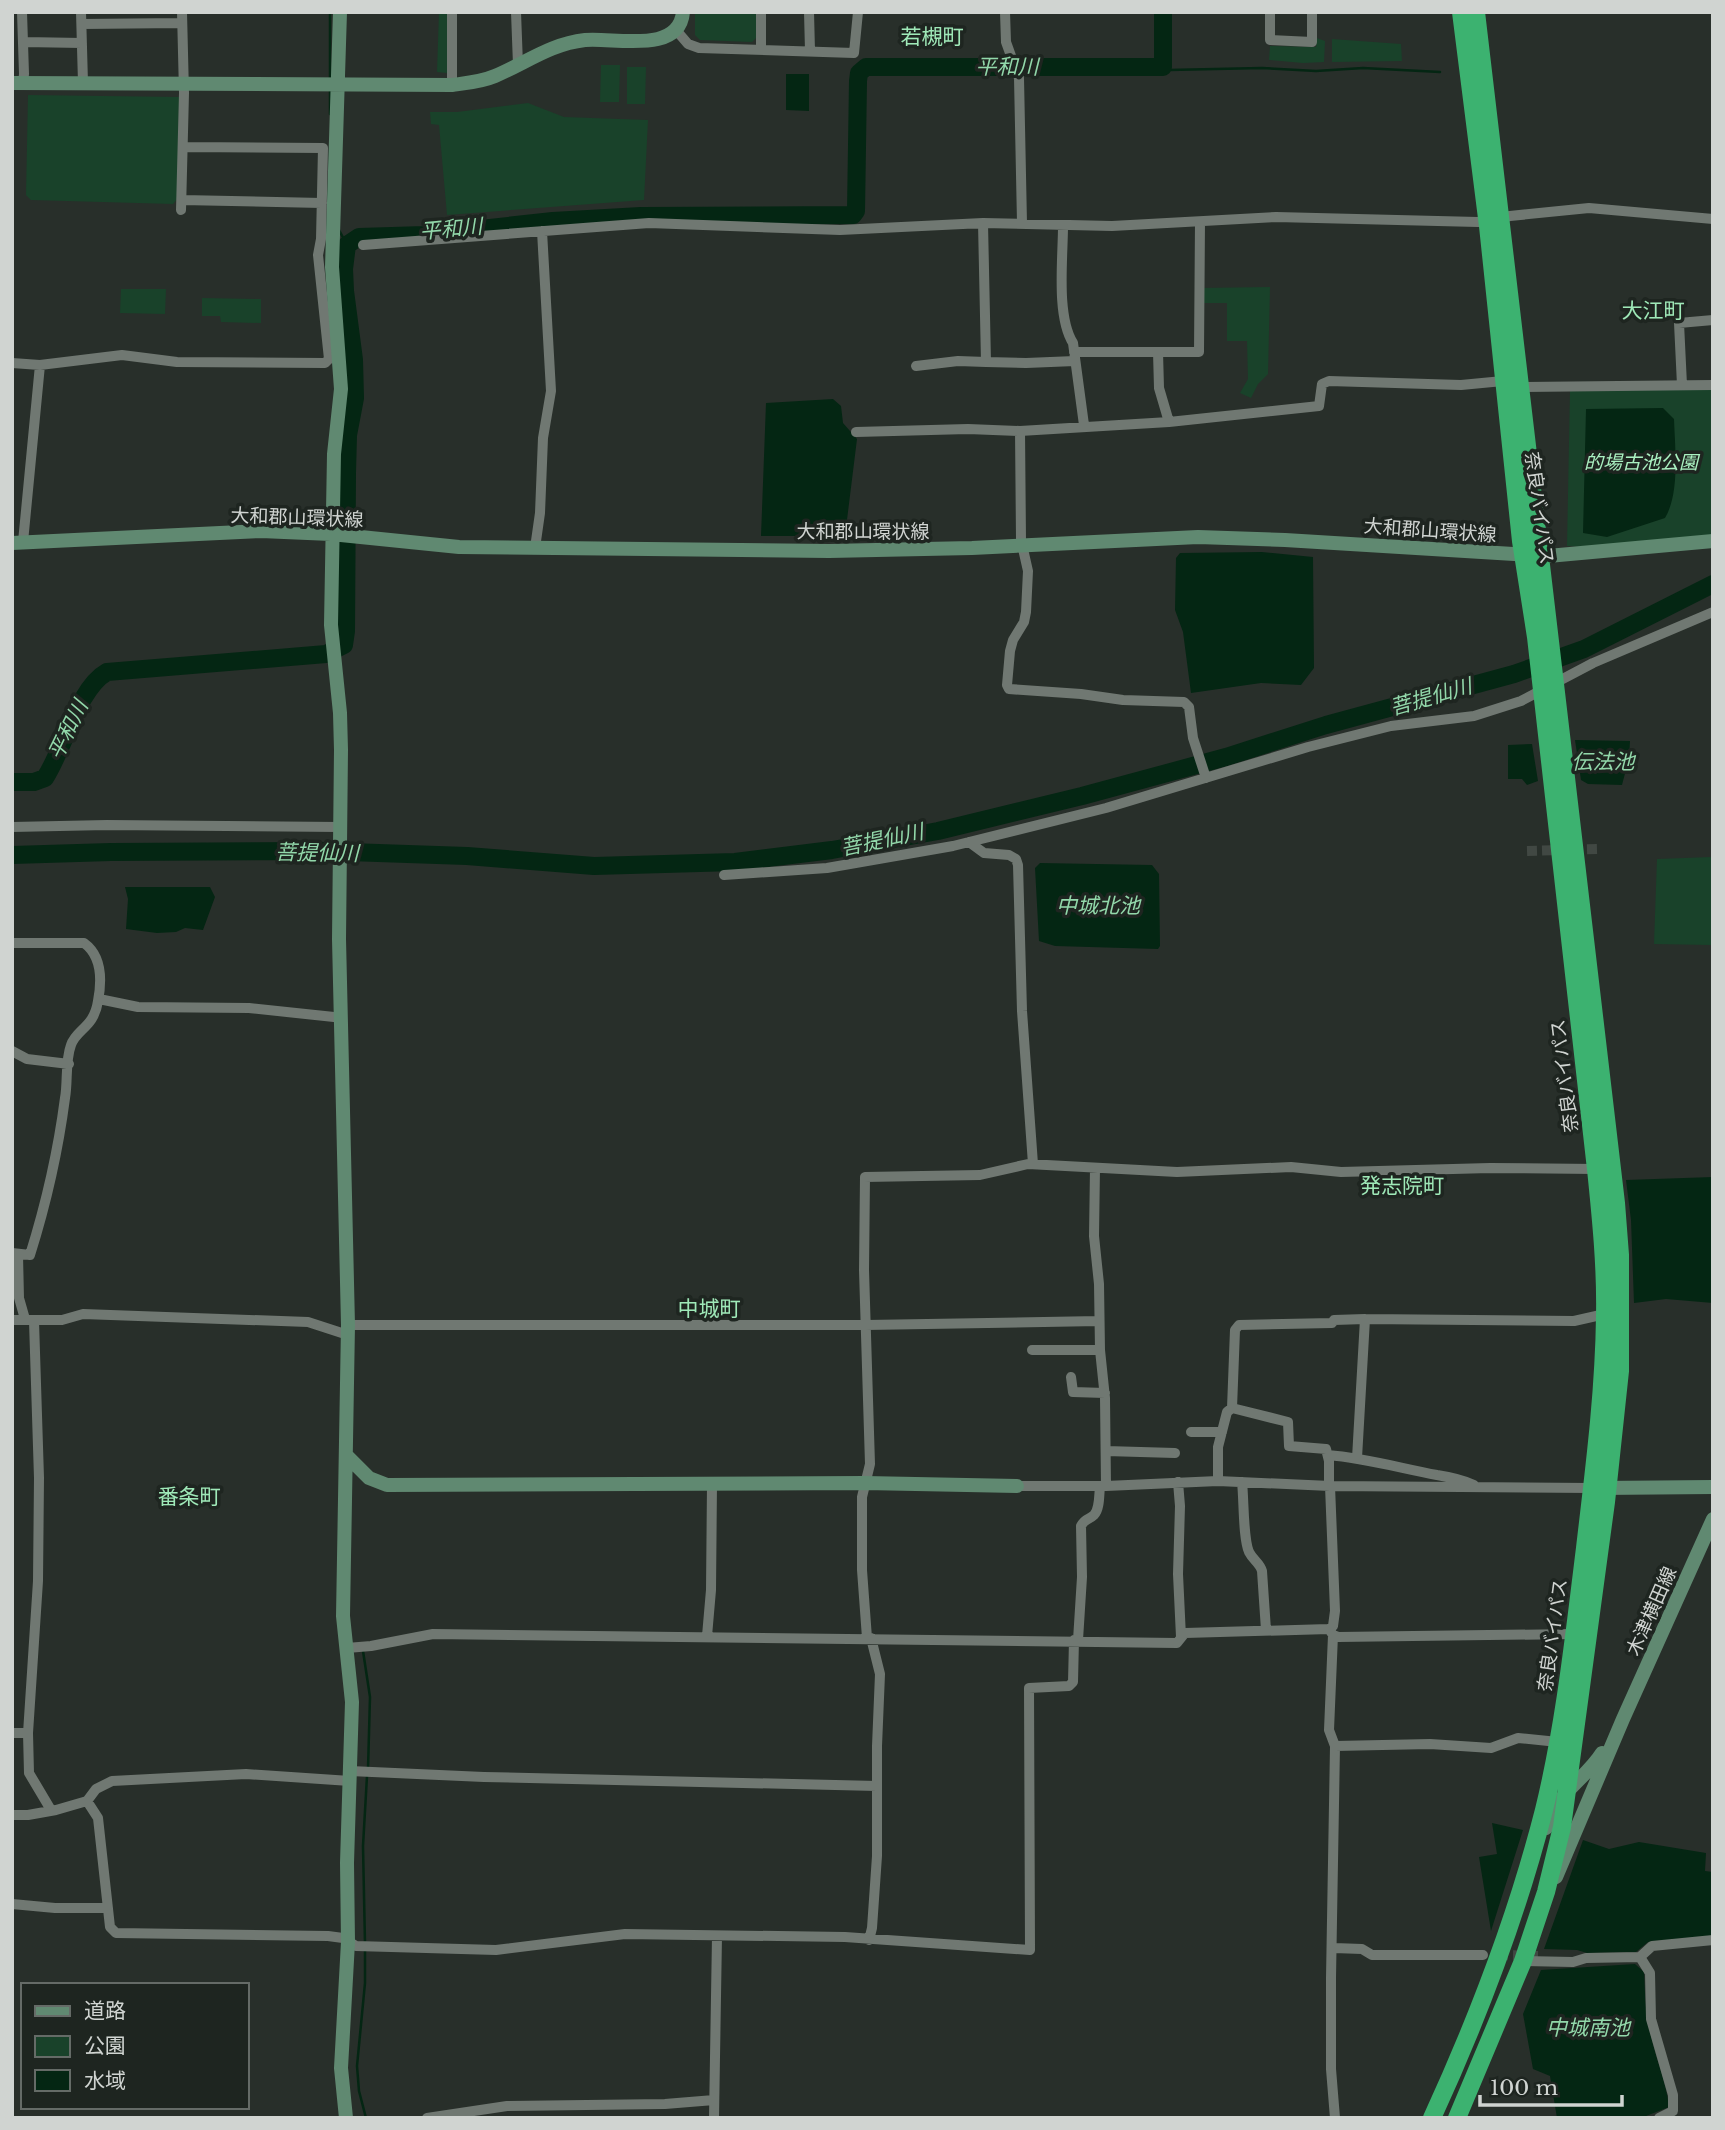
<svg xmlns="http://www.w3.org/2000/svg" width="1725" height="2130" font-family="'Libre Baskerville','Noto Sans JP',serif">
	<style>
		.green { fill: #19422a }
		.water { fill: #042613 }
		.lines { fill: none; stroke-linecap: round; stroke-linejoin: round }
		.stream { stroke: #042613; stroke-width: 2.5 }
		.river { stroke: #042613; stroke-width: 18 }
		.street-tunnel { stroke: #414843; stroke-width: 10; stroke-dasharray: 10 5; stroke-linecap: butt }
		.street { stroke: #707872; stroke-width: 10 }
		.secondary { stroke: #608971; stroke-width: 14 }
		.highway { stroke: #3cb270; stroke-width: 18 }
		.labels { text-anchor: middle; stroke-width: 7; stroke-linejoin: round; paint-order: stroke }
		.park-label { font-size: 19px; font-style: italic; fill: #aaf1c1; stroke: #1e2520 }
		.street-label { font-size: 19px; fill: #d0d4d1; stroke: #1e2520 }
		.neighbourhood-label { font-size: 21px; fill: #9fe9b8; stroke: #1e2520 }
		.water-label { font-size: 21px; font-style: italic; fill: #92d8aa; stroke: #1e2520 }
	</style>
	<rect width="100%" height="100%" fill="#282f2a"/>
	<!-- green -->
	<path class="green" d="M439,12H447V73L437,72Z
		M695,12H756V38L752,42L700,40L695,35Z
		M1317,38L1325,41L1324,62L1303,63L1269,60L1270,46L1316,47Z
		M1332,39L1401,44L1402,61L1332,62Z
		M601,65H620L619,102H600Z
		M627,67H646L645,104H627Z
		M28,95L179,97L178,198L173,204L31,200L26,195Z
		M528,103L564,117L648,120L644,200L447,215L439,125L431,124L430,112H457Z
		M1270,287L1268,374L1258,384L1251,398L1240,393L1248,379L1247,341H1227V303H1200V288Z
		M121,289H166L165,314L120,313Z
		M202,298L261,299V323L221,322L220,316H202Z
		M1713,388V535L1603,548L1567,546L1570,390Z
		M1711,857V945L1654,944L1657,859Z"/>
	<!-- water -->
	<path class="water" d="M786,74H809V111L786,110Z
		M833,399L841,406L843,423L857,439L845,536H761L766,403Z
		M1663,408L1674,419C1675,448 1680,493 1665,518L1607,537L1583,533L1586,409Z
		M1262,552L1313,557L1314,668L1301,685L1261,683L1191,693L1183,632L1175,610L1176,558L1180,553Z
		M1575,740L1630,741L1629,758L1622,785L1588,784L1581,780Z
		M1532,744L1538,781L1527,785L1522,779H1508V745Z
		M1040,863L1152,865L1159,874L1160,946L1158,949L1055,946L1039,941L1035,868Z
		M125,887H210L215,897L203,930L185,928L176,932L157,933L126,929L128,899Z
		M1713,1177V1303L1666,1299L1634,1303L1631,1220L1626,1180Z
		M1492,1823L1523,1830L1491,1931L1479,1857L1497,1854Z
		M1583,1840L1609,1849L1639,1842L1706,1853L1705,1871L1713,1872V1936L1648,1942L1636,1952L1587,1953L1577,1950L1544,1949Z
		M1635,1964L1644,1972C1645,1990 1645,2009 1649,2027C1654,2055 1666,2079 1669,2107L1641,2118H1557L1550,2076L1533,2069L1523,2014L1541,1970Z"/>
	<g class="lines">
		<!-- stream -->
		<path class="stream" d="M1163,67L1169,70L1262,68L1316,71L1363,68L1440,72
			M330,79V12
			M330,89V114
			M339,230L347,245
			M363,1651L370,1697L368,1769
			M365,1944L363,1846L367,1776
			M365,1951V1983L357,2066L359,2091L366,2118"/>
		<!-- river -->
		<path class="river" d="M12,782H34L45,778C64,749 78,688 107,672L326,654L344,645L346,631L347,473L348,435L355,398L354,360L345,291L344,269L347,245L359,237L425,235L553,221L641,216L853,215L856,211L858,81L859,73L866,67H1163V12
			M12,855L111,852L319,851L467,856L594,866L735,862L832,850L938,831L1082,796L1226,757L1326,725L1514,674L1584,649L1713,584"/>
		<!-- street-tunnel -->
		<path class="street-tunnel" d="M1527,851L1598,849
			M1498,1955L1541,1956"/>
		<!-- street -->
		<path class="street" d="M22,12L24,74L23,83
			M81,12L83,83
			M452,12V85
			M516,12L518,65
			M809,12L810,51
			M1005,12L1006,42L1019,78L1022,223
			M1270,12V40L1312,42V12
			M82,24L181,23
			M676,30L688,44L699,48L854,53L858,12
			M24,42L82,43
			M761,49V12
			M182,200L322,203
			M181,210L184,93L182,12
			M983,223L986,362L1026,363L1075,361
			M1063,226C1063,258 1056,316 1073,343L1084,425
			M363,245L649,223L840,230L983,223L1112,226L1276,217L1478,222L1510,216L1589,208L1713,219
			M1074,352H1199L1200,222
			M1158,352L1159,388L1169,422
			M12,363L40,365L122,355L177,362L325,363L329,359L318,255L321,239L323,148L183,147
			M916,366L958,361L986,362
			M1682,385L1679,323L1713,320
			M1519,387L1713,385
			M856,432L968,429L1020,431
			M23,542L40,365
			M535,548L540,513L543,438L551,391L542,231
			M1206,778L1193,738L1189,707L1184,702L1123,700L1081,694L1009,689L1007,685L1010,651L1013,640L1024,622L1026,612L1028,571L1021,540L1020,431L1169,422L1319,406L1322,384L1329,381L1461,385L1503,381
			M12,827L107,825L340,827
			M969,842L984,853L1009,855L1016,859L1018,865L1022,1011L1033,1164
			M724,875L827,868L953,846L1106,808L1308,747L1391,726L1474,716L1521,701L1593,663L1713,612
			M12,943H84C102,956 102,980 98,1001C94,1028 76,1029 71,1045C65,1061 68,1082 65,1098C58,1152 46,1204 30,1255L12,1253
			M99,999L138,1007L249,1008L334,1017L342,1015
			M12,1051L27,1059L69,1064
			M1095,1168L1094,1236L1099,1284L1100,1350L1105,1398L1106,1486
			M18,1255L19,1298L25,1319
			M12,1320H62L83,1314L308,1322L348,1335
			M34,1321L39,1478L38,1581L28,1733L29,1773L51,1810
			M348,1325H866L1099,1321
			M1032,1350H1100
			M1071,1377L1073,1392L1105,1393
			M1232,1408L1288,1422L1289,1446L1326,1449L1329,1461V1486
			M1191,1432H1222
			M1106,1451L1175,1453
			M1328,1455C1365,1458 1400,1468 1437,1475C1450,1477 1461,1479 1474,1485
			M1357,1458L1365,1319
			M1218,1481V1447L1227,1412L1232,1408L1235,1330L1239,1325L1332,1323L1334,1320L1365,1319L1574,1321L1605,1314
			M1178,1482L1180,1506L1178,1574L1181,1637
			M1242,1482C1244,1499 1243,1539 1249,1552C1253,1560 1260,1563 1262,1571L1266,1630
			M1017,1486H1106L1218,1481L1330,1486L1592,1488
			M1329,1629L1333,1626L1335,1611L1330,1486
			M1333,1635L1329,1730L1335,1746L1331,1978V2069L1335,2118
			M707,1636L711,1590L712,1484
			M867,1638L862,1570V1497L870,1464L864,1270L865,1177L980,1175L1028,1164L1177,1172L1291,1167L1341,1172L1490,1168L1596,1169
			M1078,1640L1082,1577L1081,1526C1085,1518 1089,1520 1094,1515C1100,1509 1099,1494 1100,1486
			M347,1648L371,1646L433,1634L1177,1643L1185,1633L1329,1629L1333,1635L1338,1637L1574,1634
			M12,1733H28
			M1335,1746L1430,1744L1491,1748L1518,1738L1558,1742
			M350,1771L484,1777L877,1786
			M87,1801L98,1818L110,1927L116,1933L328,1936L343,1938L356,1946L496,1950L625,1934L845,1937L1030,1950L1029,1688L1069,1686L1073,1682L1074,1640
			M12,1815H28L56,1810L87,1801L96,1789L112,1781L246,1774L350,1781
			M12,1904L55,1908H108
			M869,1940L872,1928L877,1856V1746L880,1674L871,1638
			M1334,1948L1362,1949L1372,1955H1483
			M1640,1957L1650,1973L1651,2019L1673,2095V2111L1659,2118
			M1523,1961L1573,1962L1586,1958L1640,1957L1652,1946L1713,1940
			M427,2118L507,2106L665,2104L714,2100
			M714,2118L717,1936"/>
		<!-- secondary -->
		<path class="secondary" d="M340,12L332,267L341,389L334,454L331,625L340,713L341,750L339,939L348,1325L343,1616L352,1702L347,1863L348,1942L341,2068L346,2118
			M12,83L452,85C467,83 481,82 495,76C526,63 550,44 585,40C614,37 679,55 683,12
			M12,543L261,531L331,534L459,547L829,551L972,548L1198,537L1285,540L1548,556L1713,541
			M347,1456L369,1478L387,1485L865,1483L1017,1486
			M1600,1488L1713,1487
			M1546,1828C1549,1822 1551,1814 1555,1808C1567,1787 1589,1774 1602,1753
			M1556,1877L1623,1719L1713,1519"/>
		<!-- highway -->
		<path class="highway" d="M1432,2118C1478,2018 1517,1916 1544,1810C1565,1724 1574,1636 1585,1548C1594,1471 1604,1394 1605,1316C1606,1267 1601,1218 1596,1169L1536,637L1521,541L1488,226L1461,12
			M1457,2118L1523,1961L1546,1892L1562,1827L1606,1502L1620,1371V1255L1616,1203L1476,12"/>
	</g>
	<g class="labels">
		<!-- park labels -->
		<g class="park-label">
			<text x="1641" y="469">的場古池公園</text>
		</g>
		<!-- street labels -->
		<g class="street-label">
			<text transform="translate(1540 508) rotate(82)" y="7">奈良バイパス</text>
			<text transform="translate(297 517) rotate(2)" y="7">大和郡山環状線</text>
			<text transform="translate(1430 530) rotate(4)" y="7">大和郡山環状線</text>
			<text x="863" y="538">大和郡山環状線</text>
			<text transform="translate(1564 1076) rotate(-97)" y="7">奈良バイパス</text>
			<text transform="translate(1651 1611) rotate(-66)" y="7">木津横田線</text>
			<text transform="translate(1552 1635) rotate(-82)" y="7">奈良バイパス</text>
		</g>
		<!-- neighbourhood labels -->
		<g class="neighbourhood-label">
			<text x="932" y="44">若槻町</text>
			<text x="1653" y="318">大江町</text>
			<text x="1402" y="1193">発志院町</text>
			<text x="709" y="1316">中城町</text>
			<text x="189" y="1504">番条町</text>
		</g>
		<!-- water labels -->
		<g class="water-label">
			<text x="1007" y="74">平和川</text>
			<text transform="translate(451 229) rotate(-5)" y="7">平和川</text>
			<text transform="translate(1431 697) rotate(-16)" y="7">菩提仙川</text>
			<text transform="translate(68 730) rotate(-64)" y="7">平和川</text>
			<text x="1603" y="769">伝法池</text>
			<text transform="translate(882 840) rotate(-12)" y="7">菩提仙川</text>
			<text transform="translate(317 853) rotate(1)" y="7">菩提仙川</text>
			<text x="1098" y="913">中城北池</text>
			<text x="1588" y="2035">中城南池</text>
		</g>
	</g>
	<!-- border -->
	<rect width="1725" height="2130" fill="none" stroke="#d0d4d1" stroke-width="28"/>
	<!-- legend -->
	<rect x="21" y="1983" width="228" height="126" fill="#1e2520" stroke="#656b67" stroke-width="2"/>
	<rect x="35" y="2006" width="35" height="10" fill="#608971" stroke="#656b67" stroke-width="2"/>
	<text x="84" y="2018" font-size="21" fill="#d0d4d1">道路</text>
	<rect x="35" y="2036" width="35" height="21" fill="#19422a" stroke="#656b67" stroke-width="2"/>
	<text x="84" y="2053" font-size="21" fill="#d0d4d1">公園</text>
	<rect x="35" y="2070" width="35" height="21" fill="#042613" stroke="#656b67" stroke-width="2"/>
	<text x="84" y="2088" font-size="21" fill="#d0d4d1">水域</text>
	<!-- scale -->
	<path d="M1480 2095v10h142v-10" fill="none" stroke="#d0d4d1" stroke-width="3.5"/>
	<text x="1490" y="2095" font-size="21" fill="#d0d4d1" stroke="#1e2520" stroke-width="5" paint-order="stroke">100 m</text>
</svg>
